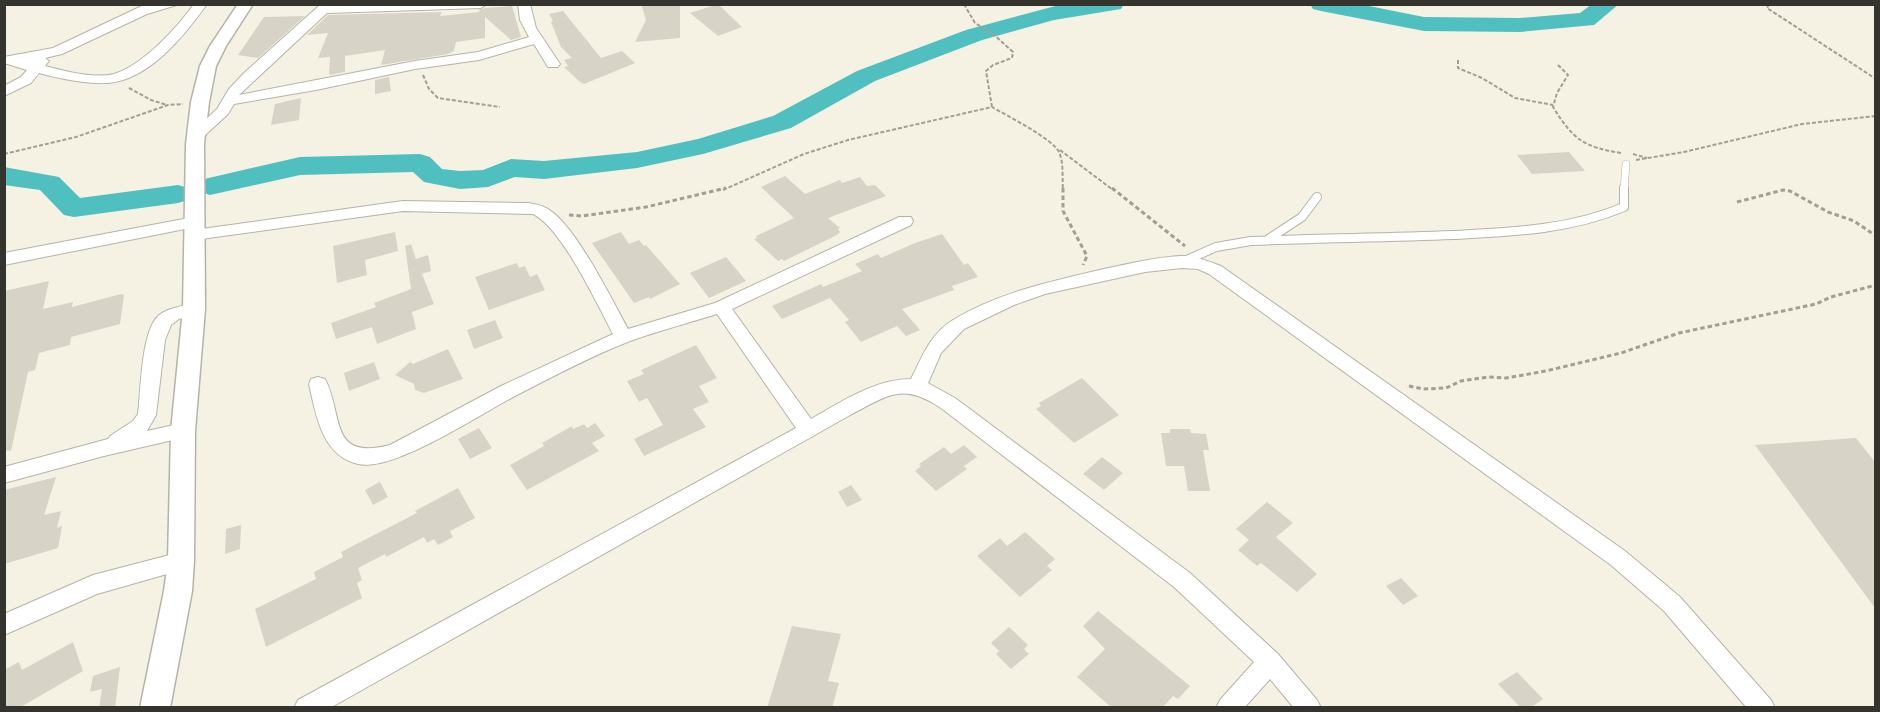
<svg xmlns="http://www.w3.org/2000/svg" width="1880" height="712" font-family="'PT Sans',sans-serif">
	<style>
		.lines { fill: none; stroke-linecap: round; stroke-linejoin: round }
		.river { fill: #50bfbf; fill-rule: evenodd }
		.building { fill: #d7d4c7 }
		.service-far1-casing { stroke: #b6b3a6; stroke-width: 8 }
		.service-casing { stroke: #b6b3a6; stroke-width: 10 }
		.minor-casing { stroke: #b6b3a6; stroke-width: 2 }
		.tertiary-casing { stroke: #b6b3a6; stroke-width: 3 }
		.path-far1 { stroke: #a19f95; stroke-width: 2; stroke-dasharray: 4 2; stroke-linecap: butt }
		.path { stroke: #a19f95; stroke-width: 3; stroke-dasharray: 4.5 3; stroke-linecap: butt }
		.service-far1 { stroke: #fff; stroke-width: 7 }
		.service { stroke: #fff; stroke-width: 8 }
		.minor { fill: #fff; fill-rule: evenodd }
		.tertiary { fill: #fff; fill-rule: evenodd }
	</style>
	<rect width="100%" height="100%" fill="#f5f2e4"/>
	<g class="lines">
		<!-- river -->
		<path class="river" d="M1063,4H1124L1121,9L1054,20L982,40L875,81L791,128L703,154L637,168L544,179L515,177L488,187L460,189L424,182L413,172L300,175L210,195L200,192L196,186L200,180L300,157L420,154L430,157L442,169L460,171L483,170L511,159L544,161L637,152L698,139L773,116L857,71L966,30Z
			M1310,4H1359L1424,17L1520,18L1580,13L1592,4H1619L1594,25L1520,32L1424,31L1321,11L1313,9Z
			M4,167L59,177L80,198L178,185L188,188L192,194L188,200L178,203L74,217L64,215L40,190L4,185Z"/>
	</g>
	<!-- building -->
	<path class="building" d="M641,4H680V38L635,42L646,20Z
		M718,4L742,27L718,36L690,13Z
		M512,6L521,37L511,40L485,17V38L456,42L454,51L448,54L381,65L385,50L345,56V72L329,75L330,57L318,58L328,33L307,35L328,15L442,12L440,16L480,12L478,10L485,8Z
		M563,11L601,58L622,51L635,63L584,84L580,82L564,67L568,66L564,60L572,58L561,47L551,22L553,21L549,14Z
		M305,16L258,58L238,55L264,17Z
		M389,77L391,91L375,94V80Z
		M301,98L299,120L271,125L275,104Z
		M1569,152L1585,171L1532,174L1517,155Z
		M785,176L805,194L840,180L842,183L860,177L867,186L875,185L886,196L828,218L840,228L838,229L840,232L837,235L784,261L782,259L778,261L754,239L757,238L756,236L794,218L761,187Z
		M395,232L398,251L365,260L367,275L337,283L333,246Z
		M621,232L629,244L639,240L644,246L646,245L680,284L650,299L649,297L634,303L592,243Z
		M942,234L964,265L968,263L978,277L952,286L954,290L902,309L920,330L906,336L897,326L861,342L845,322L849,320L830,298L782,319L772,306L821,284L823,287L862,271L855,264L878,254L881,258L915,243Z
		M411,244L416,259L428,255L431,271L422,274L434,304L412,312L416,329L377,344L372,327L336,339L331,323L376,307L374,303L411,289L405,246Z
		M726,257L746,281L709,298L690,273Z
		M517,263L519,268L525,266L530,277L537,274L545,290L489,310L475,277Z
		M49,281L43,309L73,302L72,307L121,294L124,295L120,324L71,337L70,345L39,353L35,370L28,372L11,451L4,450V291Z
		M495,320L503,338L474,349L467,330Z
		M696,345L717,378L699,386L709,402L693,409L706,427L644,456L634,439L663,425L647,398L639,402L627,381L644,374L641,370Z
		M448,349L463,379L424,393L415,390L414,384L395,375L410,362L413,364Z
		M374,362L380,379L349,391L344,373Z
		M1082,378L1119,415L1074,443L1036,409L1041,406L1039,403Z
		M595,423L605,436L592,443L599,451L527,490L510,465L544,446L542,443L572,426L573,429L584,424L587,428Z
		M479,428L492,448L470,459L458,439Z
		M1170,429H1190L1191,433L1206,434L1209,450H1203L1210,491H1188L1184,466H1166L1161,433H1170Z
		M1856,438L1875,462V608L1755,445Z
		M964,445L977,457L964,466L967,469L936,491L915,471L921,466L919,464L944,447L951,454Z
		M1102,457L1123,473L1104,490L1083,474Z
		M56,477L44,515L61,511L57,528L62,526L58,548L4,564V490Z
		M380,482L388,497L373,505L365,490Z
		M851,485L862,500L847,507L838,492Z
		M458,488L475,518L450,531L453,537L438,545L434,539L427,543L424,537L386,557L385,554L358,568L362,580L357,583L362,598L266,647L255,609L316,579L314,572L343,557L341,552L417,513L415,511Z
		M1267,502L1293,523L1276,537L1317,574L1297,592L1261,563L1257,566L1238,550L1249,540L1236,529Z
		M241,525L240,549L225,554L226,529Z
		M1025,532L1055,559L1047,566L1052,570L1020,597L977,556L1000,538L1007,546Z
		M1401,578L1418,596L1403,605L1386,586Z
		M1098,611L1190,686L1178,699L1173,696L1162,708H1112L1077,677L1105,649L1083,626Z
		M792,626L841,634L828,681L839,683L832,708H767Z
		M1009,627L1028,645L1024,649L1029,654L1011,669L996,654L999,651L991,643Z
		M73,642L83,671L19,708H4V670L19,662L22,670Z
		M120,667L115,708H99L102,689L90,692L93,676Z
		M1517,672L1543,699L1530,708H1521L1498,684Z"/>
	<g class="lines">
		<!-- service-far1 casing -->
		<g class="service-far1-casing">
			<path id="service-far1" d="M1624,190L1626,164"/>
		</g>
		<!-- service casing -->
		<g class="service-casing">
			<path id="service" d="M1267,240L1302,217L1317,197
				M1182,262L1216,247L1251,241C1318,238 1385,238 1453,235C1512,232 1569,230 1624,207V188"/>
		</g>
		<!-- minor casing -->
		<g class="minor-casing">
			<path id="minor" d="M146,4H180L147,14L62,54L45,58L49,61L45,66C65,71 93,79 114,74C143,65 177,28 194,4H207C185,35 149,80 108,83C85,84 61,79 39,73L31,83L4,96V86L21,77L27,70L4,63V57L53,48Z
				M321,4H487L481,8L327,13L239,95L415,61L478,52L529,37L520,20L518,4H530L536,28L560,64L558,67H548L534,44L479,60L415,69L316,90L234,104L228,114L202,138H192L190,135L192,132L217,109L229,89L244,73Z
				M403,201L528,203C534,204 541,205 546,208C574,222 612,300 628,329L715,303L899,217H911L913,221L911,225L732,309L811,419C841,402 875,379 911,379C922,357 931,333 953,320C999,292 1053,281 1104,269C1129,264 1155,257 1181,256C1195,256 1208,261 1221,266L1625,551L1680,597L1771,700L1775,708H1747L1664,611L1611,565L1209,274L1198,269L1182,268L1145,272L1045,294L1014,305L964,329L941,353L928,383L955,398L1190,573L1278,654L1317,700L1321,708H1294L1270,679L1244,708H1216L1220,700L1254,662L1174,587L941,408C903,383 890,394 852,414L330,708H294L298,700L796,428L717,314C688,323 658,331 630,341C591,356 552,377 515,396C480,414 394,472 358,464C322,456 316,415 309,384L311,379L318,377L325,379C344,415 328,461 390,445L501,386L613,334C597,304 562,228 533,214L403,211L194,240L188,239L186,235L188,231L194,230Z
				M194,217L200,218L202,222L200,226L4,265V253Z
				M194,303L200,305L203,309L200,313L179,319L171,325L165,340L156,415L147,431L183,423L190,426L193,431L190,436L104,456L4,483V467L108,439L110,436L133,421L138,414C141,390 141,333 158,316C167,308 183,306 194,303Z
				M181,552L188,554L192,561L188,568L97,594L4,635V614L93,575Z"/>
		</g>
		<!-- tertiary casing -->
		<g class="tertiary-casing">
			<path id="tertiary" d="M238,4H253L226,46L216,66L209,102L204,144L205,309L195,431L194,561L192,591L170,708H140L164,591L168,561L171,431L183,309L186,144L191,102L200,66L210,46Z"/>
		</g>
		<!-- path-far1 -->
		<path class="path-far1" d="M964,4L975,23L992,33L1013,52L1012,58L993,65L986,71L992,107
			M1769,4L1767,8L1876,79
			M1458,60V68L1482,78L1515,98L1553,105
			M1558,65L1568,75L1557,93L1553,107C1573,139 1583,147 1621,153
			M423,75L429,89L438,98L500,107
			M129,88L151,100L167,105
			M1060,150L1113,190
			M4,154L76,137L168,105L183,104
			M1633,154L1647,158
			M1636,160L1684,152L1802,124L1876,116
			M723,190L804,154L848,140L992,107C1006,115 1053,139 1059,152C1064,163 1062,178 1063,190"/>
		<!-- path -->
		<path class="path" d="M1063,188V211L1087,256L1083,265
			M1112,188L1185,246
			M1737,202L1783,190L1790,191L1828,212L1854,221L1876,236
			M569,215L582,216L646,207L726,188
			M1409,386L1423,389L1446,388L1461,381L1488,377L1506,378L1546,371L1621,353L1679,333L1816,304L1831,297L1876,285"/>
		<!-- service-far1 -->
		<use href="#service-far1" class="service-far1"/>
		<!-- service -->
		<use href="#service" class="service"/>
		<!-- minor -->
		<use href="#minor" class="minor"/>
		<!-- tertiary -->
		<use href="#tertiary" class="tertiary"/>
	</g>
	<!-- border -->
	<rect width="1880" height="712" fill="none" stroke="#34332e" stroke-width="12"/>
</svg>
